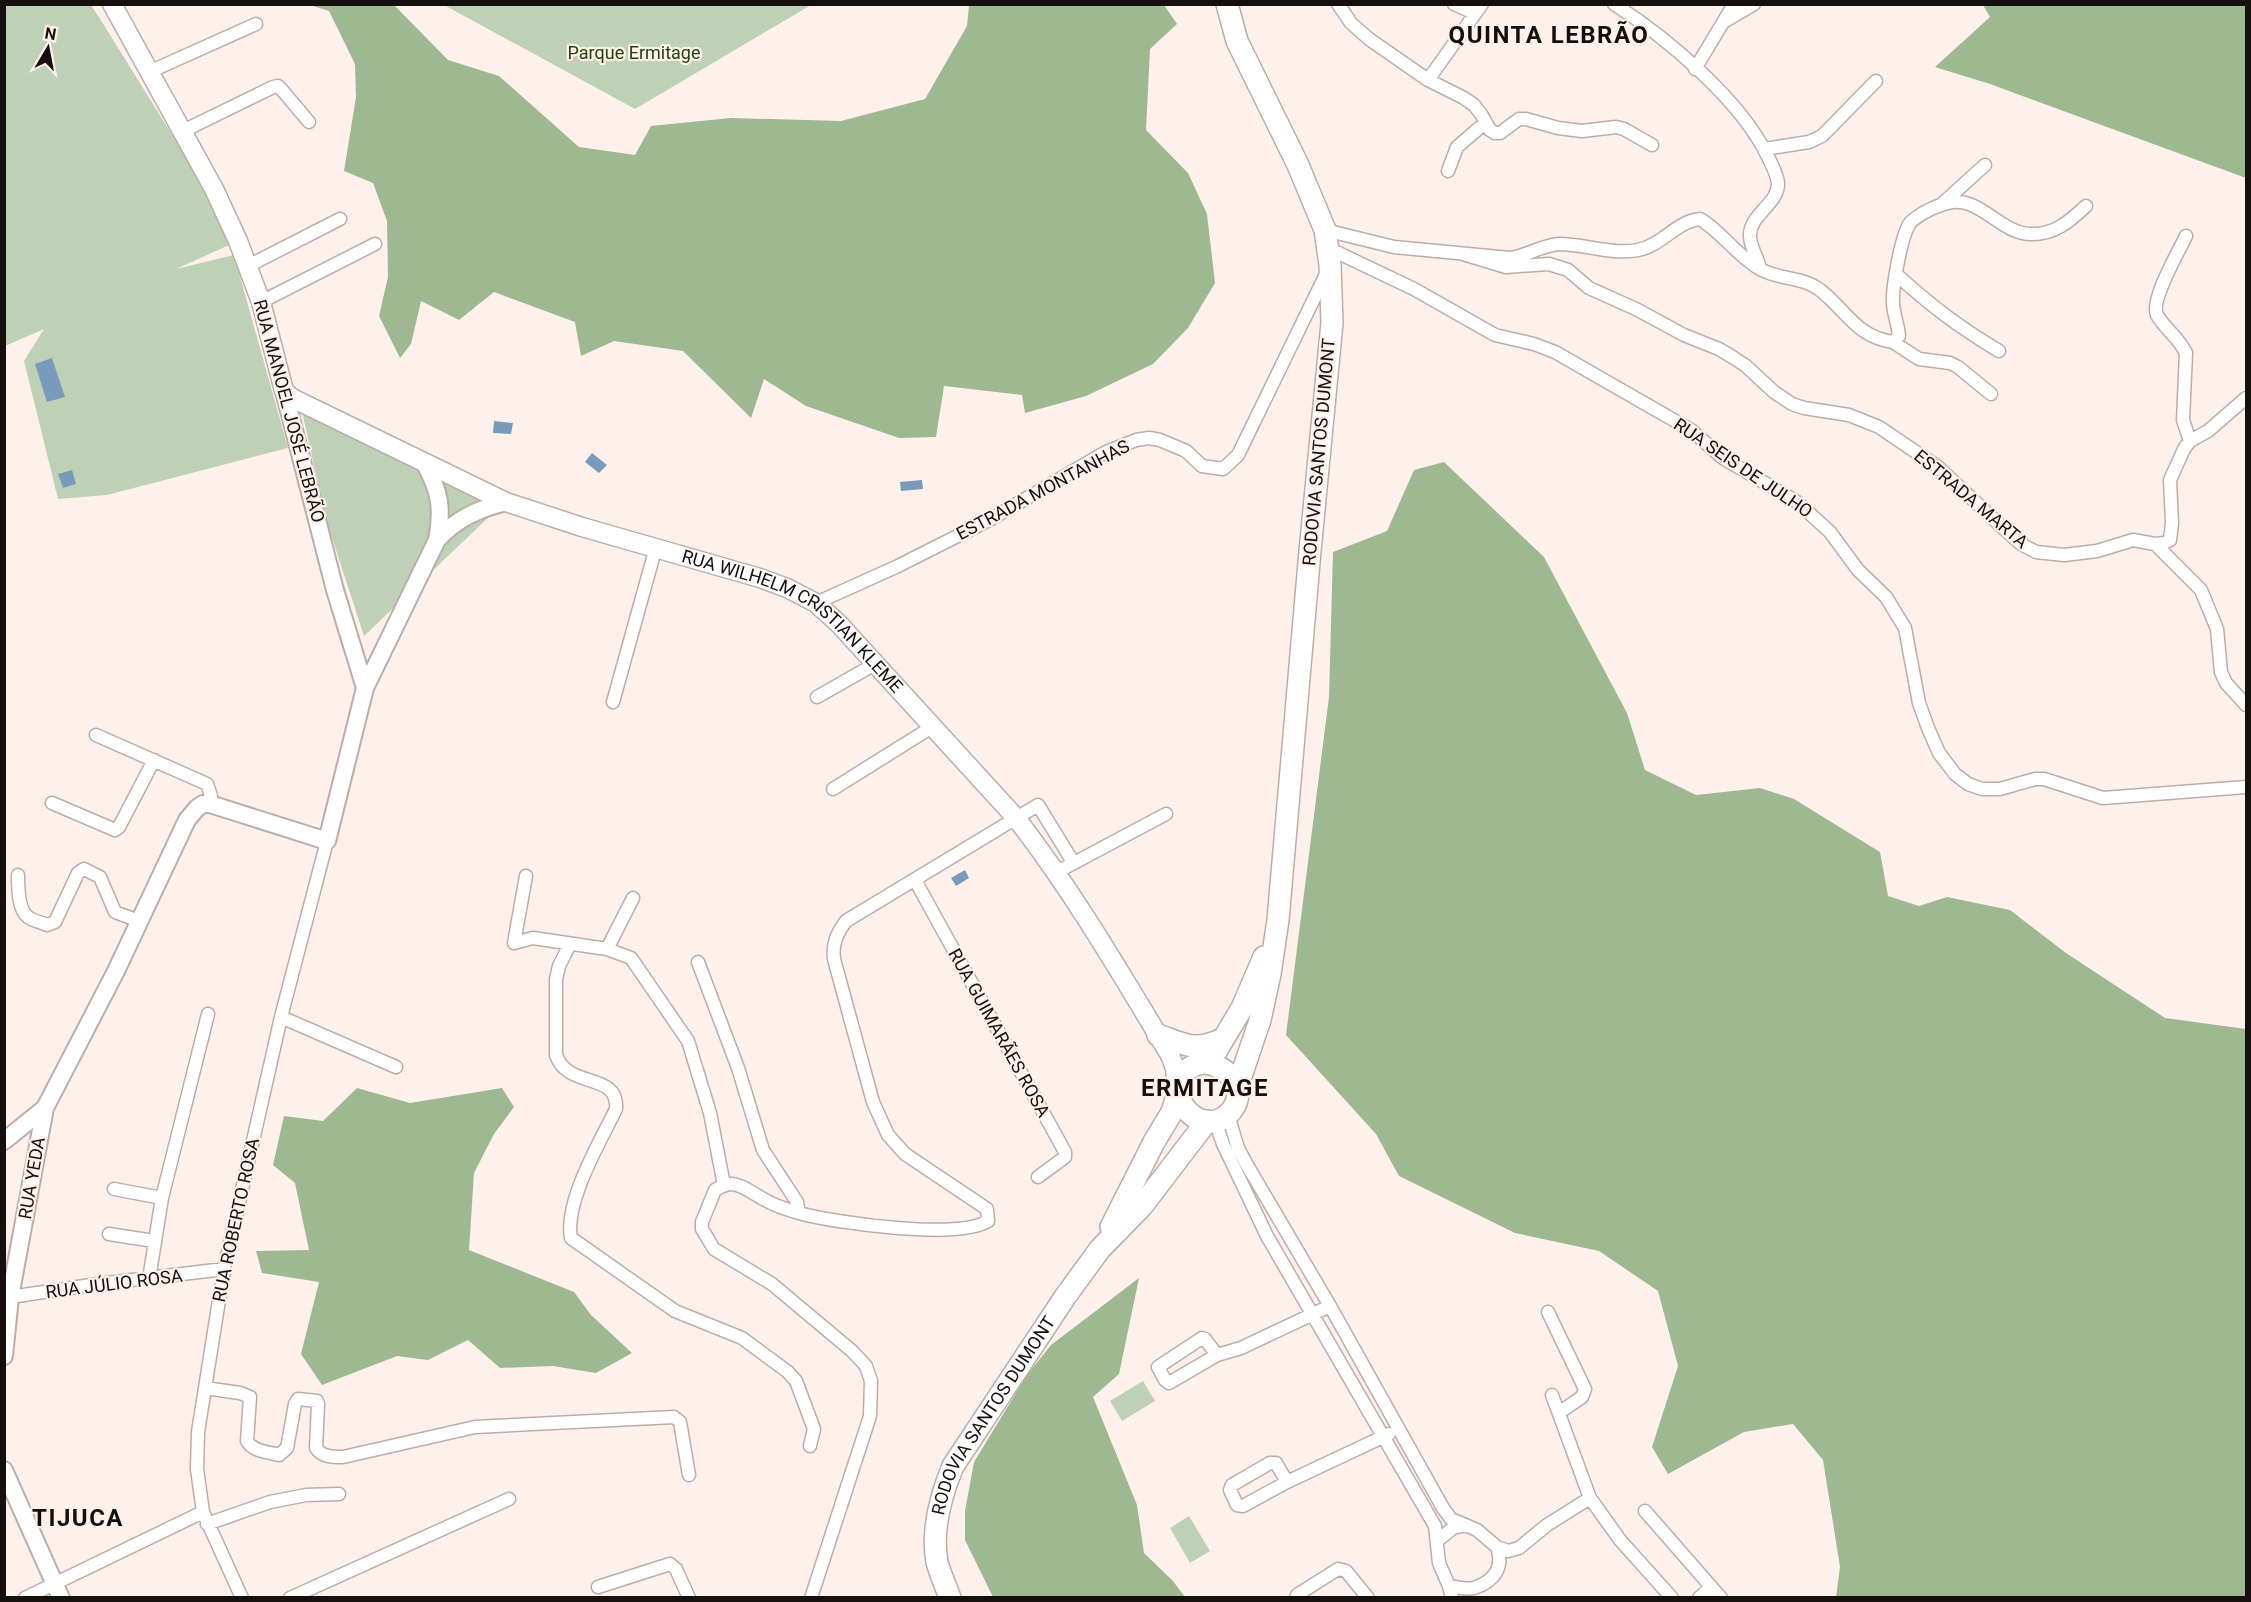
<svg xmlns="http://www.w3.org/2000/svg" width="2251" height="1602" font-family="Roboto,sans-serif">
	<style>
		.green { fill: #bed0b5 }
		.forest { fill: #9eb892 }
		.water { fill: #799bbb }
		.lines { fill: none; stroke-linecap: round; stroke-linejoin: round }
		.street-casing { stroke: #bdada8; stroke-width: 15 }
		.secondary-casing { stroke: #bdada8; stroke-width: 20 }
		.primary-casing { stroke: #bdada8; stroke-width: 21 }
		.highway-casing { stroke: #bdada8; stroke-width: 24 }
		.street { stroke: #fff; stroke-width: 12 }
		.secondary { stroke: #fff; stroke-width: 16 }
		.primary { stroke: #fff; stroke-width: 18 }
		.highway { stroke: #fff; stroke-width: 21 }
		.labels { text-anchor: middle; stroke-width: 4.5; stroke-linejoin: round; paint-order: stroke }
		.park-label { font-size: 18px; fill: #22430b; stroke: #fef1ec }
		.street-label { font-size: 18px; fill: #150f0d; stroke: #fef1ec }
		.district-label { font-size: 24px; font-weight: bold; letter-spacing: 1.5px; fill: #150f0d; stroke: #fef1ec }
	</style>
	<rect width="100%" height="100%" fill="#fef1ec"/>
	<!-- green -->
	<path class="green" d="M4,5H91L102,22L238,241L176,269L234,255L288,448L107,495L58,499L24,361L44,329L5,346Z
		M444,5V4L811,5L635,109Z
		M300,402L511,496L364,636L325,516Z
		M1143,1381L1155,1401L1122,1421L1110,1401Z
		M1189,1516L1210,1551L1190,1563L1170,1528Z"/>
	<!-- forest -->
	<path class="forest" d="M310,5H394L448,60L499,76L579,147L635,155L651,126L731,118L841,121L925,99L967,26L969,5H1164L1177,24L1150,49L1146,130L1188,173L1207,214L1215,283L1188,328L1153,364L1086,396L1025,413L1022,395L944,386L936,437L899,438L806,406L764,379L751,418L683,351L614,341L581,356L575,322L494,292L459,320L421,301L411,344L400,358L379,316L388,277L387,221L373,183L344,171L356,97L355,64L329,11Z
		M1983,5H2246V178L1990,84L1935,67L1990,17Z
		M1444,462L1544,557L1627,713L1645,770L1696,795L1760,788L1794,799L1880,852L1888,896L1919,906L1947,897L2010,910L2066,953L2165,1018L2246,1029V1597H1836L1840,1567L1823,1460L1793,1424L1744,1432L1668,1474L1652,1447L1678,1366L1658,1291L1599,1251L1515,1233L1399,1176L1376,1134L1286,1035L1329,697L1333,552L1387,531L1414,470Z
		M357,1088L410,1103L502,1088L514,1107L494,1134L474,1173L469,1250L574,1292L591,1315L632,1353L596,1373L553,1366L500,1368L468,1340L428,1360L397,1356L322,1385L301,1354L319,1282L262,1273L256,1251L309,1250L295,1183L273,1165L284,1116L323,1121Z
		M1139,1278L1119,1374L1093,1397L1137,1505L1144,1553L1173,1581L1185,1597H993L965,1540V1511L974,1462L1027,1375L1051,1345Z"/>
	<!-- water -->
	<path class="water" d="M52,358L65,397L47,402L35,364Z
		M494,421L513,423L511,434L493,433Z
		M592,453L607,465L599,473L585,462Z
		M72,470L76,484L63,488L58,474Z
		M922,480L923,489L901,491L900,482Z
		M965,870L969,878L956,886L951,878Z"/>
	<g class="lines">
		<!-- street casing -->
		<g class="street-casing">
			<path id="street" d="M1338,4L1351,23L1369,39L1428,80L1464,98L1474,105L1481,114L1490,130L1495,133H1500L1519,119H1526L1558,128L1582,131L1616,127L1624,129L1652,145
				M1454,4L1474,13
				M1614,4C1667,38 1741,100 1768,157C1772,165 1777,174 1778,183C1779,203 1751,214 1750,234C1749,246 1758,257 1760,269
				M1725,21L1754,4
				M1695,69L1734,4
				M149,72L256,24
				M1428,80L1482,4
				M183,131L273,87L278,86L282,90L309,122
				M1764,149L1809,142L1822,136L1876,81
				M1448,171L1457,147L1485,123
				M1943,203L1985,165
				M1325,230L1394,247L1510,258C1527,256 1542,245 1559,244C1585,244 1611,255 1638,250C1661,246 1677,221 1700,219C1722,232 1737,256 1760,269C1779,280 1802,276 1820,290C1846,310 1856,337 1893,342
				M2186,236C2179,251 2150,300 2157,315C2165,329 2179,338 2186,353L2183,420L2190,441
				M1328,248L1414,289L1495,335L1534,344L1555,352L1691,430L1723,458L1797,502L1830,532L1858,570L1886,597L1905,628L1919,703L1928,728L1939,753L1955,774L1968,784L1982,789H2000L2035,779H2044L2103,798L2246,787
				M1463,254L1506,267L1549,264L1568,270L1589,288L1636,309L1684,335L1719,349L1734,358L1746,366L1774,392L1792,404L1804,408L1849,415L1879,427L1938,467L2001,526L2021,544L2036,552L2064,555L2097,551L2133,540L2155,544L2164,543L2170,540L2172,523L2170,480L2184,449L2190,441L2208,431L2246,398
				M248,266L340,219
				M1896,274C1931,306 1959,327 1999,351
				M261,302L375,244
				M1893,342L1899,336C1898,325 1894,315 1893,304C1892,288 1901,236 1910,223C1916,216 1925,212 1933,208C1945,203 1956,199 1969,204C1991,212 2006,233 2030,234C2054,235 2069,222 2086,206
				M1893,342L1919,359L1950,363L1958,367L1991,394
				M2155,544L2201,590L2217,629L2221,672L2226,683L2246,705
				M816,603L898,566L991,519L1106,452L1136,440L1149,438L1160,440L1186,451L1202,466L1223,469L1238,455L1328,270
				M817,697L875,664
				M613,702L656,547
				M96,735L207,784L211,796L210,804
				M833,789L932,727
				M52,803L115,830L119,827L154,760
				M1057,872L1166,814
				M18,875C18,887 18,910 28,917C33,921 41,922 47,925L55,922L78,873L84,869L100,877L115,912L139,921
				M526,876L514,943L533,938L607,949L631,958L688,1041L710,1113L724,1185
				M915,880L1065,1152V1157L1038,1177
				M570,944L559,966L556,979V1055C568,1090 619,1071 616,1109C600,1142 564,1202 571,1238L675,1311L742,1338L788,1372L796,1381L814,1429L810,1446
				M607,949L633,898
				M698,962L738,1068L763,1150L797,1202L799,1213
				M281,1017L396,1067
				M1228,1115L1238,1148L1247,1165L1330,1306L1443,1508L1451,1519L1477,1530L1497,1547L1508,1551L1519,1548L1547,1525L1590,1498L1620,1540L1672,1598
				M1215,1121L1223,1144L1267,1236L1435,1526L1439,1563L1449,1586L1452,1598
				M114,1189L162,1198
				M109,1234L154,1241
				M149,1279L162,1198L208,1014
				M10,1297L98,1284L224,1269
				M1548,1312L1585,1389L1582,1397L1560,1412
				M1217,1355L1205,1339L1202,1338L1158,1367L1165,1380L1169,1383L1217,1355L1241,1348L1330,1306
				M205,1388L240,1393L250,1397L247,1441C253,1452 269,1452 279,1455L287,1448L295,1404L298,1399L317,1401L318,1404L316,1448C322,1457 332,1457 343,1457L475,1427L674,1417L680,1422L689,1475
				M1552,1395L1590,1498
				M1287,1482L1243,1506L1237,1505L1230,1490L1232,1485L1270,1463H1276L1287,1482L1389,1434
				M1645,1511L1721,1598
				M207,1524L270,1502L306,1495L339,1494
				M1438,1540L1453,1528L1465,1525
				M1449,1586C1457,1587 1467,1590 1474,1588C1495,1581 1504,1567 1497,1547
				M598,1587L670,1564L676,1569L689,1598
				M25,1598L203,1512
				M242,1598L203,1512L197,1469L198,1432L224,1269L281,1017L327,841
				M290,1598L509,1499
				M811,1598L870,1416L871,1381L866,1366L852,1351L772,1284L714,1249L702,1229V1222L715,1190C720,1187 725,1184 732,1184C744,1185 758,1197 769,1202C778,1207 789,1210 799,1213C835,1223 958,1240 988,1221L987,1209L905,1154L888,1135L873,1102L834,959C832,944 837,933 846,921L1038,805L1073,862
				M1296,1598L1297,1595L1338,1569L1346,1571L1368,1598
				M1699,1598L1711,1587"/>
		</g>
		<!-- secondary casing -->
		<g class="secondary-casing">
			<path id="secondary" d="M424,462C440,492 443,507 437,540
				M365,688L437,540C456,519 478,509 506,502
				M4,1141L45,1108L116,971L187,820L197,808L203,804H210L327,841L365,688L335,590L284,391
				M4,1356L10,1297L45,1108
				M4,1470L61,1598"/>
		</g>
		<!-- primary casing -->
		<g class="primary-casing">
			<g id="primary">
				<path id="s1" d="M112,4L214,189L238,241L261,302L284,391L292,398L506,502L582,527L760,578L787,588L816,603L839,624L1016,818C1074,893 1121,974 1170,1055L1175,1068L1177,1092"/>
			</g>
		</g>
		<!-- highway casing -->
		<g class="highway-casing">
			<g id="highway">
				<path d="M1227,4L1237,41L1298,165L1325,230L1330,265L1332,323L1310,551L1278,920L1270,974L1260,1020L1237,1088"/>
				<path d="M1158,1035C1186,1045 1194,1052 1223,1039"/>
				<path d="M1201,1063C1225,1062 1249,1088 1232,1110C1201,1149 1146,1079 1201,1063Z"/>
				<path d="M1209,1063L1242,1008L1264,957"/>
				<path d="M1111,1227L1154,1142L1172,1112L1177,1096"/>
				<path id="s2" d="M950,1598C946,1586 940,1574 937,1562C931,1530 941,1495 953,1466L1065,1297L1100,1249L1142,1206L1207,1121"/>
			</g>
		</g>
		<!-- street -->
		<use href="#street" class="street"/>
		<!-- secondary -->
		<use href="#secondary" class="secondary"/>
		<!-- primary -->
		<use href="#primary" class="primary"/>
		<!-- highway -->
		<use href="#highway" class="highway"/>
	</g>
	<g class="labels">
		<!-- park labels -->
		<g class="park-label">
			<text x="634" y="59">Parque Ermitage</text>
		</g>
		<!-- street labels -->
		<g class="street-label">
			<text transform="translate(289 411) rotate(75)" y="6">RUA MANOEL JOSÉ LEBRÃO</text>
			<text transform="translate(1319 452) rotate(-85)" y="6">RODOVIA SANTOS DUMONT</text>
			<text transform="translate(1743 468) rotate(34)" y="6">RUA SEIS DE JULHO</text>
			<text transform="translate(1043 490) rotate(-28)" y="6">ESTRADA MONTANHAS</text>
			<text transform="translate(1971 499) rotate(40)" y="6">ESTRADA MARTA</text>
			<text dy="6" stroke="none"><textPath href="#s1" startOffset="990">RUA WILHELM CRISTIAN KLEME</textPath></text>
			<text transform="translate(999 1033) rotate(61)" y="6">RUA GUIMARÃES ROSA</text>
			<text transform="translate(32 1178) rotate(-80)" y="6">RUA YEDA</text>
			<text transform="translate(236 1220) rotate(-78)" y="6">RUA ROBERTO ROSA</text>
			<text transform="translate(114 1284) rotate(-7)" y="6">RUA JÚLIO ROSA</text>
			<text dy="6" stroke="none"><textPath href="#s2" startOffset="200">RODOVIA SANTOS DUMONT</textPath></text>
		</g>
		<!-- district labels -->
		<g class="district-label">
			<text x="1549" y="43">QUINTA LEBRÃO</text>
			<text x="1205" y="1096">ERMITAGE</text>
			<text x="78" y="1526">TIJUCA</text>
		</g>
	</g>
	<!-- border -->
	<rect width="2251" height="1602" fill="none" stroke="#150f0d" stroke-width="12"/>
	<!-- north arrow -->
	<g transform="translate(48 48) rotate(10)" stroke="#fef1ec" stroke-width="4.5" paint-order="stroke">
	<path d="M0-4.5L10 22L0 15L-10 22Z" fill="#150f0d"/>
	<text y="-9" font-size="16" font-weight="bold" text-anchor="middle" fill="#150f0d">N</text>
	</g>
</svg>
